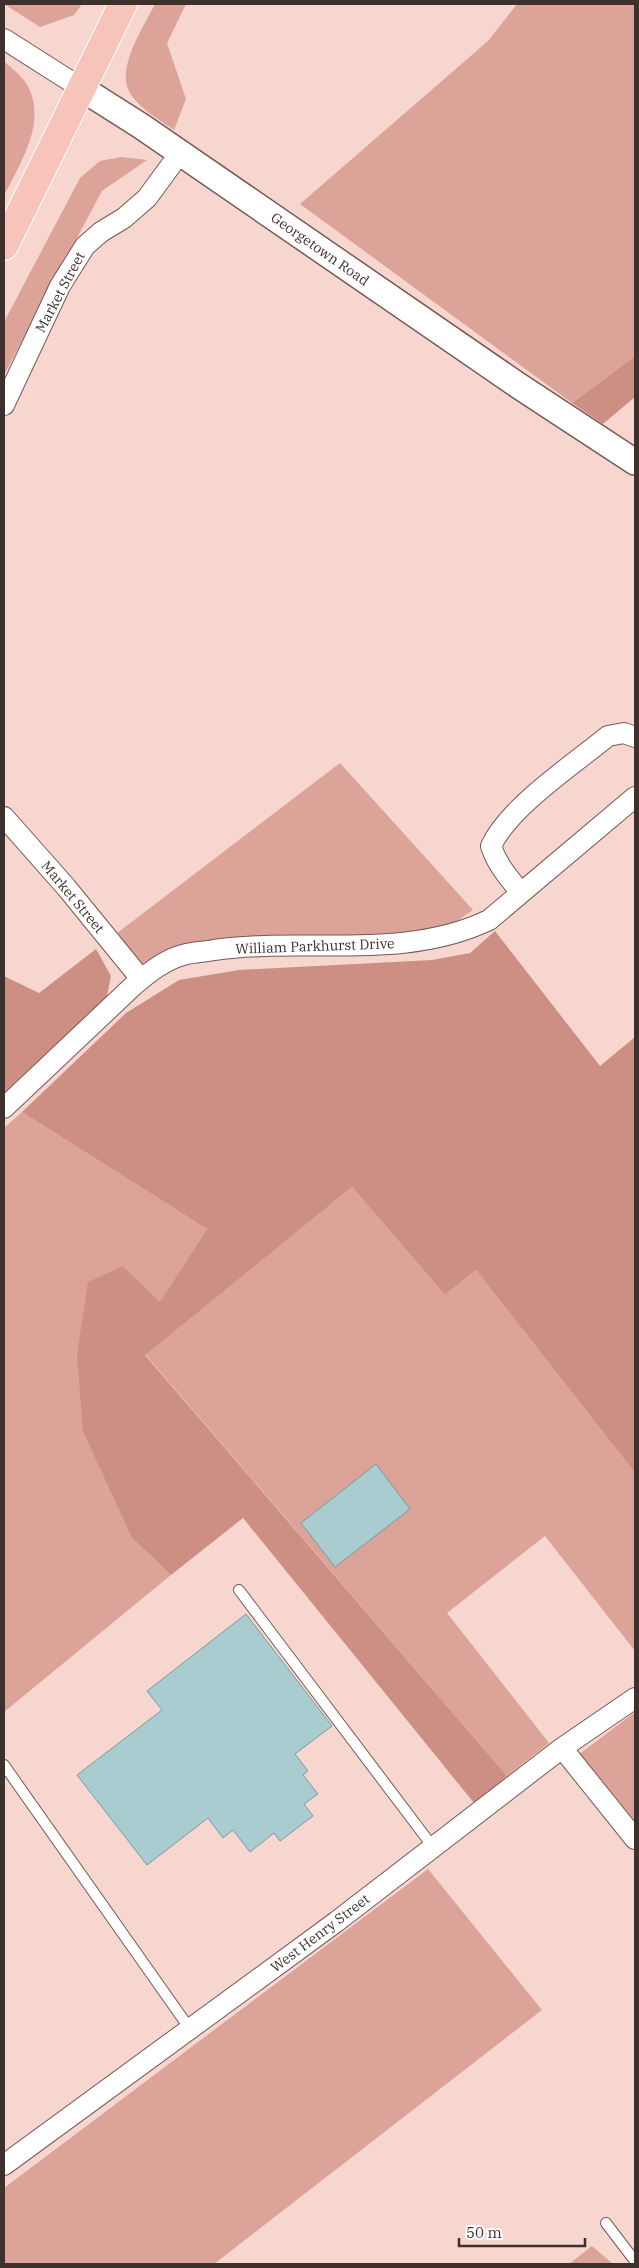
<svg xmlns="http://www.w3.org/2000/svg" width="639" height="2268" font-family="'IBM Plex Serif',serif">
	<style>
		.green { fill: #dca399 }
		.forest { fill: #cd8f84 }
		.building { fill: #a8cccf; stroke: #799b9e }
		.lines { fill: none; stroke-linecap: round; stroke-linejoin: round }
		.service-casing { stroke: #755954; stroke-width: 12 }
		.minor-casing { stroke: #755954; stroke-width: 22 }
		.tertiary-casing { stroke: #755954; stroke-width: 28 }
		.trunk-casing { stroke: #fff; stroke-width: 30 }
		.service { stroke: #fff; stroke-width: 10 }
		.minor { stroke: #fff; stroke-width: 20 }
		.tertiary { stroke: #fff; stroke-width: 25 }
		.trunk { stroke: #f7c4bb; stroke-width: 28 }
		.labels { text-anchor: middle; stroke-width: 4.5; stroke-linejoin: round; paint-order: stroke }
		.street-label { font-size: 14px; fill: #3d312e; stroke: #fff }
	</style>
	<rect width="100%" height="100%" fill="#f7d6d0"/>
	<!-- green -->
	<path class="green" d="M4,4H82L74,15L40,27Z
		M155,4H186L167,43L186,99L174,130C160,120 135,106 128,89C118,65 144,26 155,4Z
		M517,4H635V356L572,403L300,204L488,41Z
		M4,61C11,68 21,75 26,83C49,120 20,163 4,196Z
		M121,157L147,160L102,191L4,375V322L80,178L100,161Z
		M340,763L473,910L447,928L409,940H258L150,969L128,961L108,940Z
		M22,1112L207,1229L160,1303L123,1266L132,1538L171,1575L4,1712V1128Z
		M352,1187L445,1295L476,1270L635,1473V1651L545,1536L447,1613L549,1743L507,1776L145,1354Z
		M635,1712V1838L577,1756Z
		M428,1869L542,2010L214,2264H4V2188Z
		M592,2246L613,2264H569Z"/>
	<!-- forest -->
	<path class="forest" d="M635,356V397L603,424L572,403Z
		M495,931L600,1066L635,1037V1473L476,1270L445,1295L352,1187L145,1355L507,1776L474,1803L243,1518L171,1575L132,1538L83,1431L77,1355L88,1282L123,1266L160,1302L207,1229L22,1112L126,1013L179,980L239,970L432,960L470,953Z
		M96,949L111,976L106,1001L4,1096V976L39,993Z"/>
	<!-- building -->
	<path class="building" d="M376,1464L410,1509L335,1567L301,1523Z
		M246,1614L332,1726L295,1754L308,1771L303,1775L318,1794L304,1804L313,1816L280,1841L274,1833L250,1852L233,1830L223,1838L208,1818L147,1865L77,1775L162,1710L147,1691Z"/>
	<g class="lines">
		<!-- service casing -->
		<g class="service-casing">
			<path id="service" d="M239,1590L433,1847
				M4,1765L190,2029
				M606,2223L635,2261"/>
		</g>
		<!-- minor casing -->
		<g class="minor-casing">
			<path id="minor" d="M4,39L81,88
				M4,405L60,286L85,246L101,232L124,218L147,198L180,153
				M4,817L66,887L141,979
				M521,893C509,878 497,865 491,846C509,807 574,764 608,736L624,733L635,737
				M4,1108L132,987C147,974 164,960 183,955C193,952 204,952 214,950C305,937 403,961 489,920L635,797
				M562,1748L635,1839
				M4,2165L336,1922L562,1748L635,1698"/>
		</g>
		<!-- tertiary casing -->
		<g class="tertiary-casing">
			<path id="tertiary" d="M81,88L141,126L519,386L635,462"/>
		</g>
		<!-- trunk casing -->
		<g class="trunk-casing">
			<path id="trunk" d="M4,246L123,4"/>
		</g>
		<!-- service -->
		<use href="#service" class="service"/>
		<!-- minor -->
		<use href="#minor" class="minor"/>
		<!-- tertiary -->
		<use href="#tertiary" class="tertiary"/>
		<!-- trunk -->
		<use href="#trunk" class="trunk"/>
	</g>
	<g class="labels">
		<!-- street labels -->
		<g class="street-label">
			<text transform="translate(320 249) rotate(35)" y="5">Georgetown Road</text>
			<text transform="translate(60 292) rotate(-62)" y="5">Market Street</text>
			<text transform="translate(73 897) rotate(50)" y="5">Market Street</text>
			<text transform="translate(315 946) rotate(-2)" y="5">William Parkhurst Drive</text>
			<text transform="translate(320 1933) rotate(-37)" y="5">West Henry Street</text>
		</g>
	</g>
	<!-- border -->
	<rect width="639" height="2268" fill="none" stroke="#3d312e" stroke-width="10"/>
	<!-- scale -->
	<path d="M459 2238v8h126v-8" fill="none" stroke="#3d312e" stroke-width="2.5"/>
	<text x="466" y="2238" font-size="15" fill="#3d312e" stroke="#ffffff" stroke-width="4" paint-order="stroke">50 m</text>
</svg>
